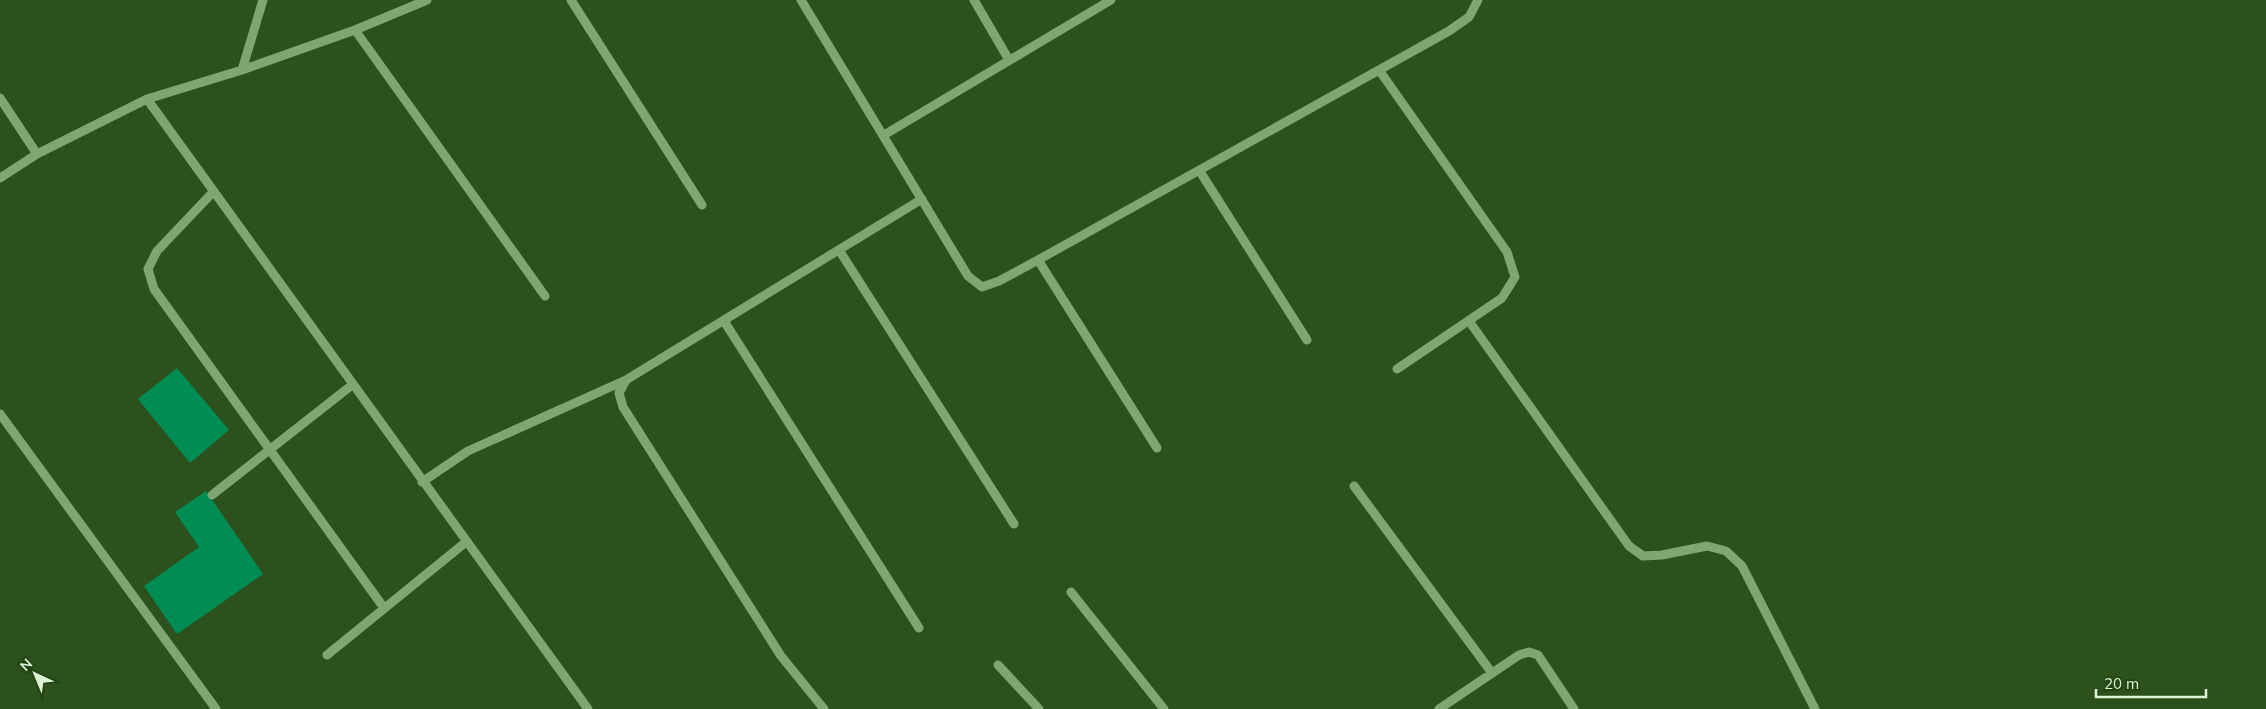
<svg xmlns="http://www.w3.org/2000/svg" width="2266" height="709" font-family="Mulish,sans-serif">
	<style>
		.building { fill: #008c55 }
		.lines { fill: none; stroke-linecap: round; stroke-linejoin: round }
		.minor { stroke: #7fa671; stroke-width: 9 }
	</style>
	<rect width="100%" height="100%" fill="#2d511d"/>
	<!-- building -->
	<path class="building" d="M177,368L229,430L190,463L138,399Z
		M206,491L263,574L177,634L144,586L199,547L175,512Z"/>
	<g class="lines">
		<!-- minor -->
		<path class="minor" d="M571,0L702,205
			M801,0L968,276L982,287L999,281L1038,260L1449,31L1469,17L1478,0
			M974,0L1009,60
			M355,30L545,296
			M242,70L263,0
			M1379,70L1507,252L1515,277L1502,298L1397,369
			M0,98L37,154
			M147,99L588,709
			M884,135L1111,0
			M1199,170L1307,340
			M0,178L37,154L147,99L242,70L355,30L427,0
			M214,191L157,251L148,269L154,289L384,608
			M839,250L1014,524
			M1038,260L1157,448
			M724,321L919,628
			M1469,321L1629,546L1643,556L1662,555L1707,546L1726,551L1742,566L1815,709
			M0,414L216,709
			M422,482L468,451L626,380
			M1354,486L1492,673
			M212,495L352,385
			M1071,592L1164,709
			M327,655L466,542
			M998,665L1039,709
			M824,709L781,656L623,407L619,393L626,380L922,199
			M1439,709L1519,655L1529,652L1538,655L1574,709"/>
	</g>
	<!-- north arrow -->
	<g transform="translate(35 674) rotate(316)" stroke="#224611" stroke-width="4" paint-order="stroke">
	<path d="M0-4L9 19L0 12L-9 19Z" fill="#def4d6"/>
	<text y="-8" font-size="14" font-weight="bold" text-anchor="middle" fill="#def4d6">N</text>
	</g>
	<!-- scale -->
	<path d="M2096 689v8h110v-8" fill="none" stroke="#def4d6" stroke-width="2.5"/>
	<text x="2104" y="689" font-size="15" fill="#def4d6" stroke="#224611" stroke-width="4" paint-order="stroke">20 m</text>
</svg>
